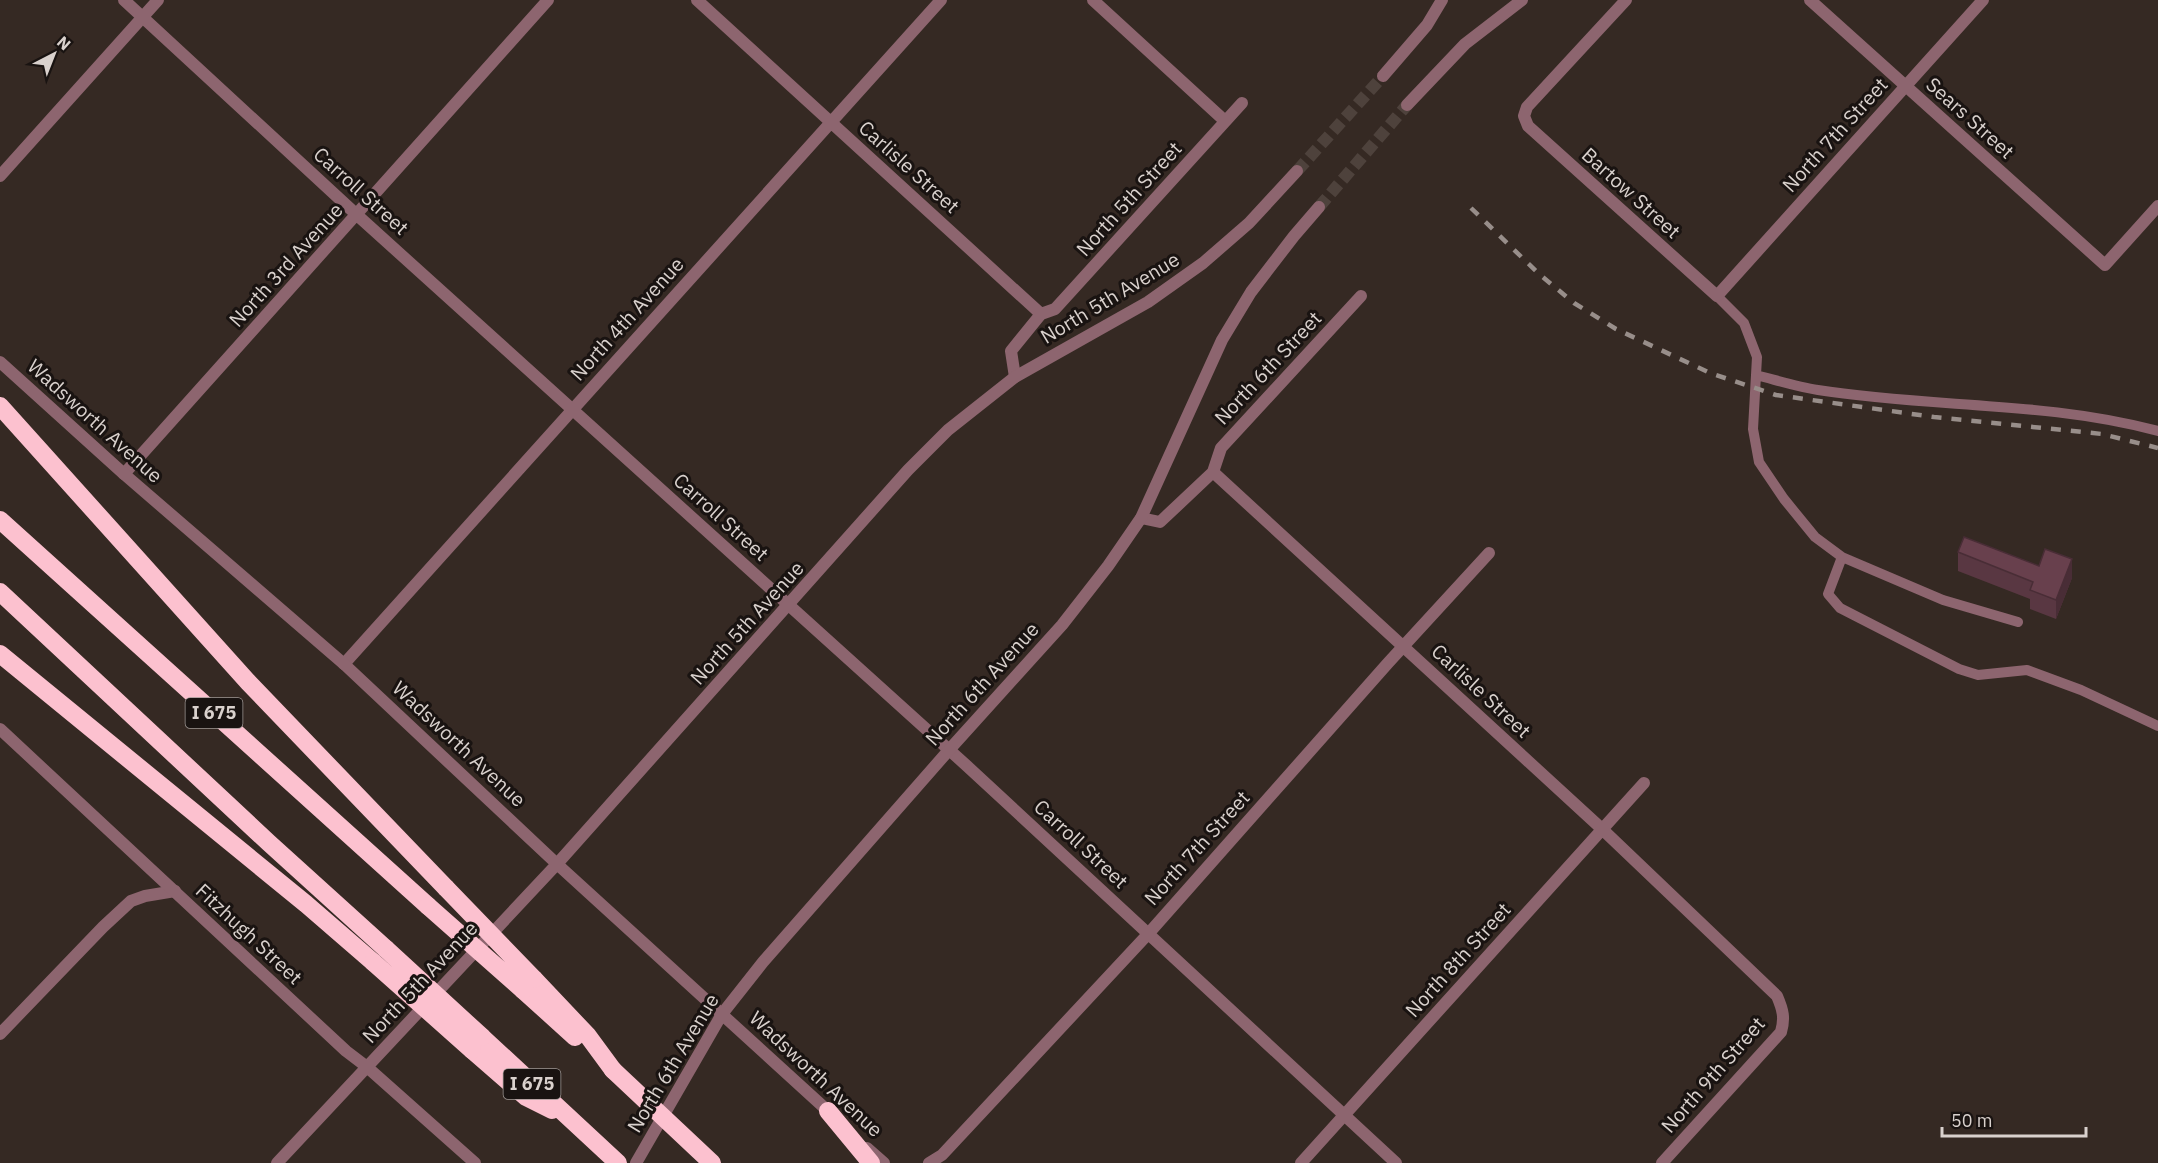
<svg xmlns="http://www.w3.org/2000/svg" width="2158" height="1163" font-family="'IBM Plex Sans',sans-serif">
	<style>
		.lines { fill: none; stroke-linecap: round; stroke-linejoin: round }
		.tertiary-tunnel { stroke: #4e423c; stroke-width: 12; stroke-dasharray: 12 6; stroke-linecap: butt }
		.service { stroke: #8d656f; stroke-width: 10 }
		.minor { stroke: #8d656f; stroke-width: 12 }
		.tertiary { stroke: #8d656f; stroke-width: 12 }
		.motorway { stroke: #fcc1cf; stroke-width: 18 }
		.rail { stroke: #988e8a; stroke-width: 4.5; stroke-dasharray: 10 10; stroke-linecap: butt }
		.motorway-bridge { stroke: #fcc1cf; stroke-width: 18 }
		.wall { fill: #593742 }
		.shaded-wall { fill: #492d36 }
		.building { fill: #68404d; stroke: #492d36; stroke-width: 1.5 }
		.labels { text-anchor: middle; stroke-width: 6; stroke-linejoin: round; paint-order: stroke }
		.shield { fill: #191311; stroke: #9f9895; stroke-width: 1.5 }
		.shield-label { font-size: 18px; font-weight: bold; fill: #d9d1cd }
		.street-label { font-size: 20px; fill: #d9d1cd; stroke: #191311 }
	</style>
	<rect width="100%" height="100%" fill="#352923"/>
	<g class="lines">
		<!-- tertiary-tunnel -->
		<path class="tertiary-tunnel" d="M1297,171L1383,76
			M1319,207L1407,105"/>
		<!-- service -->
		<path class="service" d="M1717,296L1744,323L1757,357L1753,429L1759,462L1784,499L1815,537L1842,557L1943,600L2018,622
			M1756,375C1776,380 1797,387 1818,390C1931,408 2047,401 2158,431
			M1842,557L1828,594L1840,608L1959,669L1978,675L2027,670L2081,690L2158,726"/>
		<!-- minor -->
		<path class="minor" d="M124,0L357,215L967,766L1396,1163
			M697,0L1041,314L1011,351L1015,377
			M1093,0L1225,121
			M1626,0L1527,107L1524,116L1528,126L1717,296L1983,0
			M1810,0L2105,265L2158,206
			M0,176L158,0
			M1041,314L1055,309L1242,103
			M1213,472L1221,448L1361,296
			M124,474L548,0
			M1141,518L1160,522L1213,472L1602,829L1777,996C1783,1010 1785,1018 1781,1032L1662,1163
			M344,664L941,0
			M0,1034L103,927L131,901L145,896L175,891
			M867,1148L884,1163
			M929,1163L942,1155L1149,933L1388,663L1489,553
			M1301,1163L1644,783"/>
		<!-- tertiary -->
		<path class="tertiary" d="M1383,76L1427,25L1442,0
			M1407,105L1465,44L1522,0
			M0,362L124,474L344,664L557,864L828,1111
			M0,729L346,1051L367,1067L475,1163
			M277,1163L557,864L908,470L948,430L1015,377L1148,302L1203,263L1249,223L1297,171
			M636,1163L722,1014L763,962L949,750L1062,625L1108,566L1141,518L1222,340L1251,292L1294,236L1319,207"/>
		<!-- motorway -->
		<path class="motorway" d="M0,406L248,682L446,888
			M0,520L428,906
			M0,592L269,843L386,949
			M0,654L306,904L373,962
			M534,979L588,1036L613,1070
			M523,990L575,1037
			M482,1037L618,1163
			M472,1050L526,1097L552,1110
			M828,1111L871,1163"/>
		<!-- rail -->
		<path class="rail" d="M1471,208L1539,274L1574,303L1616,329L1710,373L1776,395L1934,417L2102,434L2158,448"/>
		<!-- motorway-bridge -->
		<path class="motorway-bridge" d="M446,888L534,979
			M428,906L523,990
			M386,949L482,1037
			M373,962L472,1050
			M613,1070L712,1163"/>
	</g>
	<!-- wall -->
	<path class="wall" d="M1958,552L2039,566L2072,578L2056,619L2030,609V599L1958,571Z"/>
	<!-- shaded-wall -->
	<path class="shaded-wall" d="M2072,559V578L2056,619V600Z"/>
	<!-- building -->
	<path class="building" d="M1964,537L2039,566L2045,549L2072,559L2056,600L2030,590L2033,582L1958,552Z"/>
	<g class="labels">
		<!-- shield labels -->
		<g class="shield">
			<rect x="185.5" y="698" width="57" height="30" rx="4.5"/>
			<rect x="503.5" y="1069" width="57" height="30" rx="4.5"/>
		</g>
		<g class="shield-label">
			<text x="214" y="719">I 675</text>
			<text x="532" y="1090">I 675</text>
		</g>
		<!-- street labels -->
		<g class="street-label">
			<text transform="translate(1970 118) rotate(42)" y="7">Sears Street</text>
			<text transform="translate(1835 135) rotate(-48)" y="7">North 7th Street</text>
			<text transform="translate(909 167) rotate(42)" y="7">Carlisle Street</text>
			<text transform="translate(361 191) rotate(42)" y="7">Carroll Street</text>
			<text transform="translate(1631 193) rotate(42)" y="7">Bartow Street</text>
			<text transform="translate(1129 199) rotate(-48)" y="7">North 5th Street</text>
			<text transform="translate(286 265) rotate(-48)" y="7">North 3rd Avenue</text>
			<text transform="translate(1110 298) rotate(-31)" y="7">North 5th Avenue</text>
			<text transform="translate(627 319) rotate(-48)" y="7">North 4th Avenue</text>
			<text transform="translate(1268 368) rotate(-47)" y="7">North 6th Street</text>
			<text transform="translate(95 421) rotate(42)" y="7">Wadsworth Avenue</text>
			<text transform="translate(721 517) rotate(42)" y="7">Carroll Street</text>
			<text transform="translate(747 623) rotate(-48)" y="7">North 5th Avenue</text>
			<text transform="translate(982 684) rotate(-48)" y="7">North 6th Avenue</text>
			<text transform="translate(1481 691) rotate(43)" y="7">Carlisle Street</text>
			<text transform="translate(459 744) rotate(43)" y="7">Wadsworth Avenue</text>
			<text transform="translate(1081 844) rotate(43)" y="7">Carroll Street</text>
			<text transform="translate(1197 848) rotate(-48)" y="7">North 7th Street</text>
			<text transform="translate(249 934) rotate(43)" y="7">Fitzhugh Street</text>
			<text transform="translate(1458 960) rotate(-48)" y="7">North 8th Street</text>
			<text transform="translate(420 982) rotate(-47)" y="7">North 5th Avenue</text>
			<text transform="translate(673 1063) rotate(-59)" y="7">North 6th Avenue</text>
			<text transform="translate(816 1074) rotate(43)" y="7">Wadsworth Avenue</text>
			<text transform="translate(1713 1075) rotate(-49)" y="7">North 9th Street</text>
		</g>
	</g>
	<!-- north arrow -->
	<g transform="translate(54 54) rotate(42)" stroke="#191311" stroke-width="4.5" paint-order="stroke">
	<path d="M0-4.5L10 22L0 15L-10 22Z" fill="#d9d1cd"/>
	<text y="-9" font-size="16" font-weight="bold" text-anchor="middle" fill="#d9d1cd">N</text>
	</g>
	<!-- scale -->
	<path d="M1942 1127v9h144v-9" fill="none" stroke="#d9d1cd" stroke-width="3"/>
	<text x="1951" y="1127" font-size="18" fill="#d9d1cd" stroke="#191311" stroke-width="4.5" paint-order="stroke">50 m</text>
</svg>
